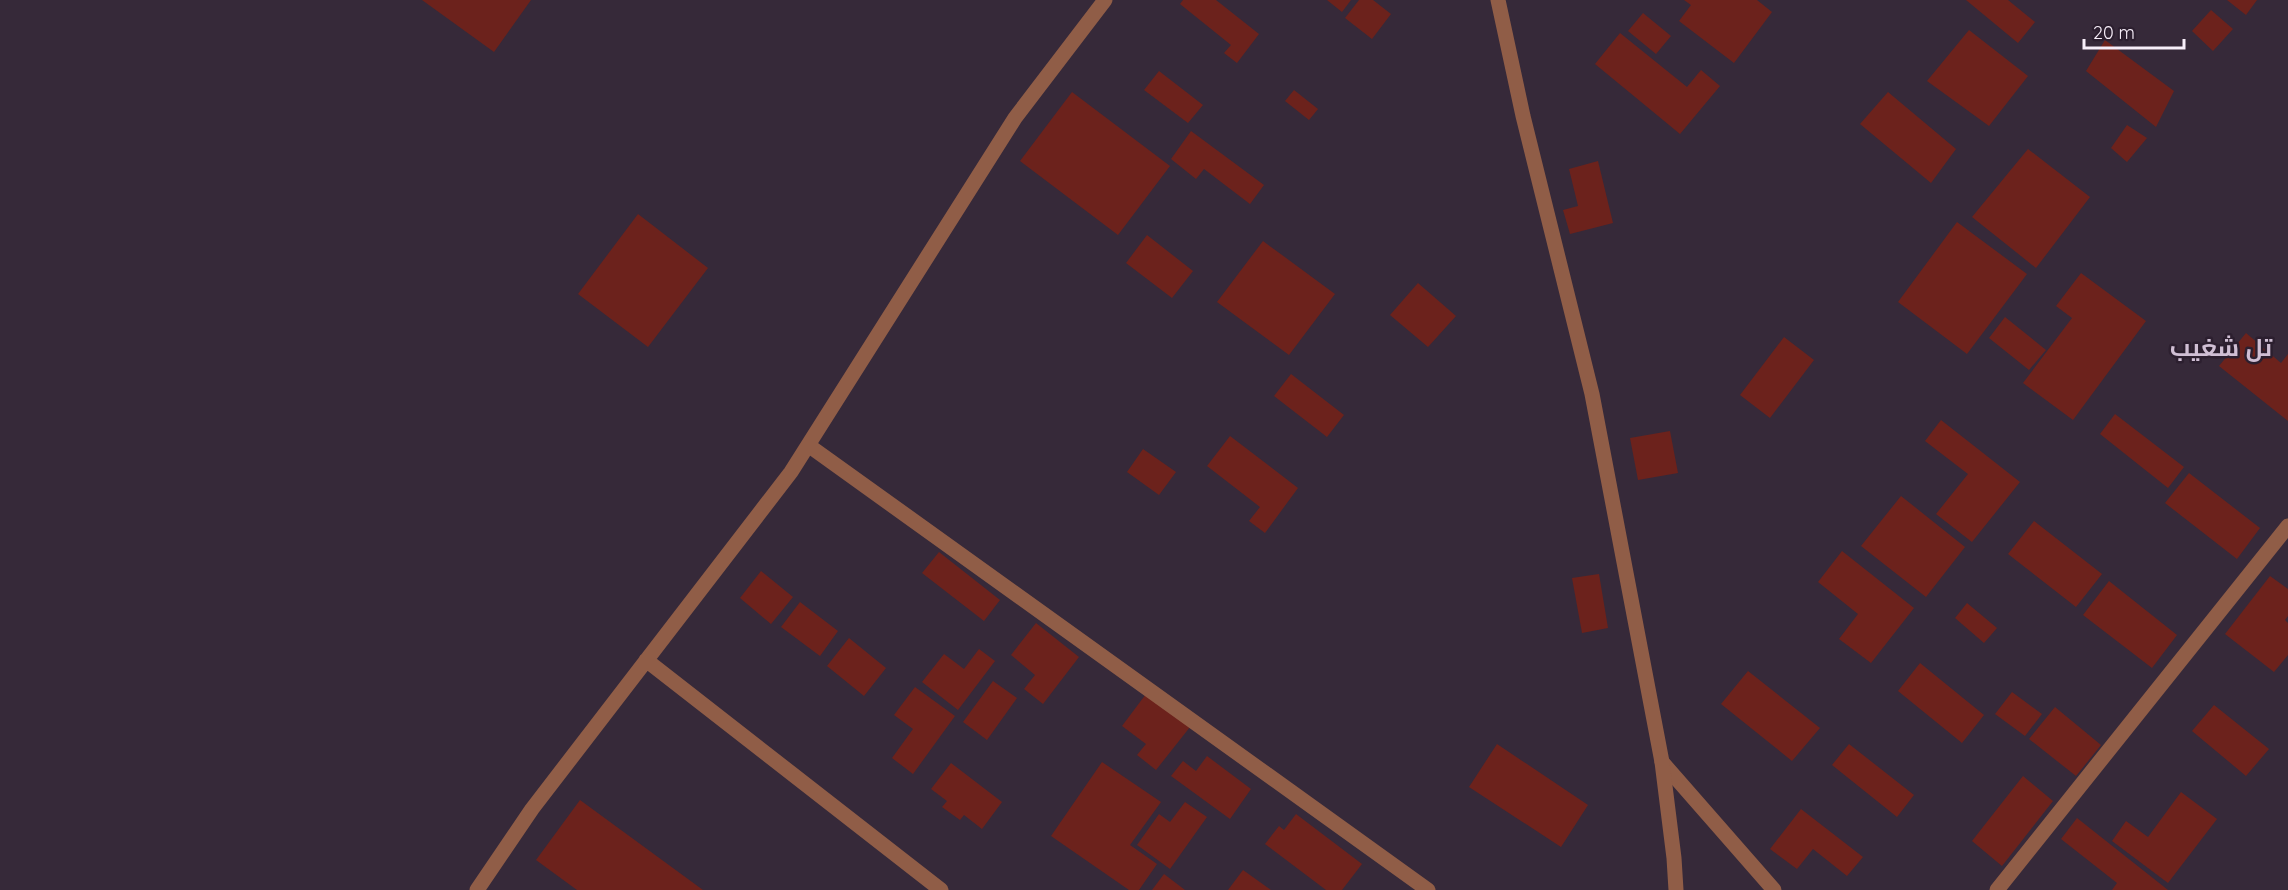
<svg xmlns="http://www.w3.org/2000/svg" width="2288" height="890" font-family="Quicksand,Cairo,sans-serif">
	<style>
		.building { fill: #6c221c }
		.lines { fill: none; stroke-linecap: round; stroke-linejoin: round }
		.minor { stroke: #905d47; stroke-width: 15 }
		.tertiary { stroke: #905d47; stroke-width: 15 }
		.labels { text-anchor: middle; stroke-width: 5; stroke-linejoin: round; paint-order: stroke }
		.district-label { font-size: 24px; font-weight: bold; fill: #d0bfd4; stroke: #2c1f2f }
	</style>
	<rect width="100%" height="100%" fill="#362939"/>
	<!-- building -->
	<path class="building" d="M422,0H531L494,52Z
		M1183,0H1216L1259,34L1237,63L1224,53L1231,45L1180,4Z
		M1327,0H1351L1342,12Z
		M1359,0H1373L1391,14L1372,39L1345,18Z
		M1684,0H1757L1772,12L1734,63L1679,21L1691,5Z
		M1966,0H2008L2035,22L2018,43Z
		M2227,0H2257L2246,15Z
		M2211,10L2233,29L2213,51L2192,31Z
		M1643,13L1671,36L1656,54L1628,31Z
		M1969,30L2028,76L1989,126L1927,81Z
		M1620,33L1687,87L1701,70L1720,86L1680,134L1595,64Z
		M2105,40L2174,91L2156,127L2086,71Z
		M1159,71L1203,105L1188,123L1144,90Z
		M1294,90L1318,109L1309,120L1285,101Z
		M1072,92L1170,166L1118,235L1020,161Z
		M1888,92L1956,149L1931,183L1860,124Z
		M2127,125L2147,138L2127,162L2111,148Z
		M1191,131L1264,185L1250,204L1204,169L1196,179L1171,159Z
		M2028,149L2090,197L2036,268L1972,217Z
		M1598,161L1613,223L1570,234L1563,210L1578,206L1569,169Z
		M638,214L708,268L648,347L578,294Z
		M1957,222L2027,274L1967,354L1898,302Z
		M1147,235L1193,271L1172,298L1126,263Z
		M1263,241L1335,294L1289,355L1217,302Z
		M2081,273L2146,321L2073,420L2023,383L2072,318L2056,306Z
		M1418,283L1456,316L1428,347L1390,315Z
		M2005,317L2046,350L2029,370L1989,338Z
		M2246,333L2281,363L2288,354V421L2219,366Z
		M1784,337L1814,360L1770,418L1740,395Z
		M1291,374L1344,415L1327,437L1274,396Z
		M2115,414L2184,467L2168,488L2100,434Z
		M1941,420L2020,482L1972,542L1936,514L1968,474L1925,441Z
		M1670,431L1678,473L1638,480L1630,438Z
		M1230,436L1298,488L1265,533L1249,521L1260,507L1207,466Z
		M1143,449L1176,472L1159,495L1127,472Z
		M2189,473L2260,528L2237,559L2165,503Z
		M1901,496L1965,547L1926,597L1861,546Z
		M2034,521L2102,574L2076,607L2008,554Z
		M1842,551L1914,608L1871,663L1839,639L1858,614L1818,582Z
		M939,552L1000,600L984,621L922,573Z
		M761,571L793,597L771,624L740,598Z
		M1599,574L1608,628L1582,633L1572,578Z
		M2270,576L2288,589V616L2285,620L2288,623V655L2274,672L2225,634Z
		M2109,581L2177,635L2152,668L2083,615Z
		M800,602L838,631L820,656L781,627Z
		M1967,603L1997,628L1984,643L1955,618Z
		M1036,623L1079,657L1043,704L1024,689L1035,675L1011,655Z
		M849,638L886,668L864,696L827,666Z
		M979,649L995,661L958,710L922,682L944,654L964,669Z
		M1920,663L1984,715L1962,743L1898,691Z
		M1748,671L1820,728L1792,761L1721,704Z
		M993,681L1017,698L987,740L963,722Z
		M915,687L955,716L913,774L892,758L913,729L894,715Z
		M2012,692L2042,714L2025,736L1995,714Z
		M1146,694L1190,727L1156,770L1137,755L1146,744L1122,726Z
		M2214,705L2269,749L2246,776L2192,731Z
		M2055,707L2101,745L2076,776L2029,739Z
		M1497,744L1588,805L1561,847L1469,787Z
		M1849,744L1914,795L1897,817L1832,765Z
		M1207,756L1251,789L1230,819L1171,776L1183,761L1196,771Z
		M1102,762L1161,802L1130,845L1157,864L1139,890H1129L1051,836Z
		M951,763L1002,802L982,829L964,815L960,820L942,807L947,801L931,789Z
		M2023,776L2053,801L2002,866L1972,841Z
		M2181,792L2217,819L2168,883L2112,841L2126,821L2148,837Z
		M580,800L703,890H577L536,860Z
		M1185,802L1207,817L1170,869L1137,845L1159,814L1170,822Z
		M1801,809L1863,857L1847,876L1813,849L1797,869L1770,849Z
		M1296,814L1362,864L1342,890H1326L1265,844L1279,826L1284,830Z
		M2077,818L2168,890H2112L2117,883L2061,839Z
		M1243,870L1271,890H1228Z
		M1164,874L1185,890H1152Z"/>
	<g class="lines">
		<!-- minor -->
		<path class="minor" d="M808,445L1428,890
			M646,660L941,890
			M1662,762L1774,890
			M477,890L532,809L791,472L1015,118L1105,0
			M1997,890L2288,526"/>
		<!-- tertiary -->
		<path class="tertiary" d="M1498,0L1523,116L1592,394L1662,762L1674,858L1676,890"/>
	</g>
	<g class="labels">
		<!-- district labels -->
		<g class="district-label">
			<text x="2221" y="356">تل شغيب</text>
		</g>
	</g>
	<!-- scale -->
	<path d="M2084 39v9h100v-9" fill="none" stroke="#f7eef9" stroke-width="3"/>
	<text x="2093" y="39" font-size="18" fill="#f7eef9" stroke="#2c1f2f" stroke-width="4.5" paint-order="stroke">20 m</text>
</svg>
